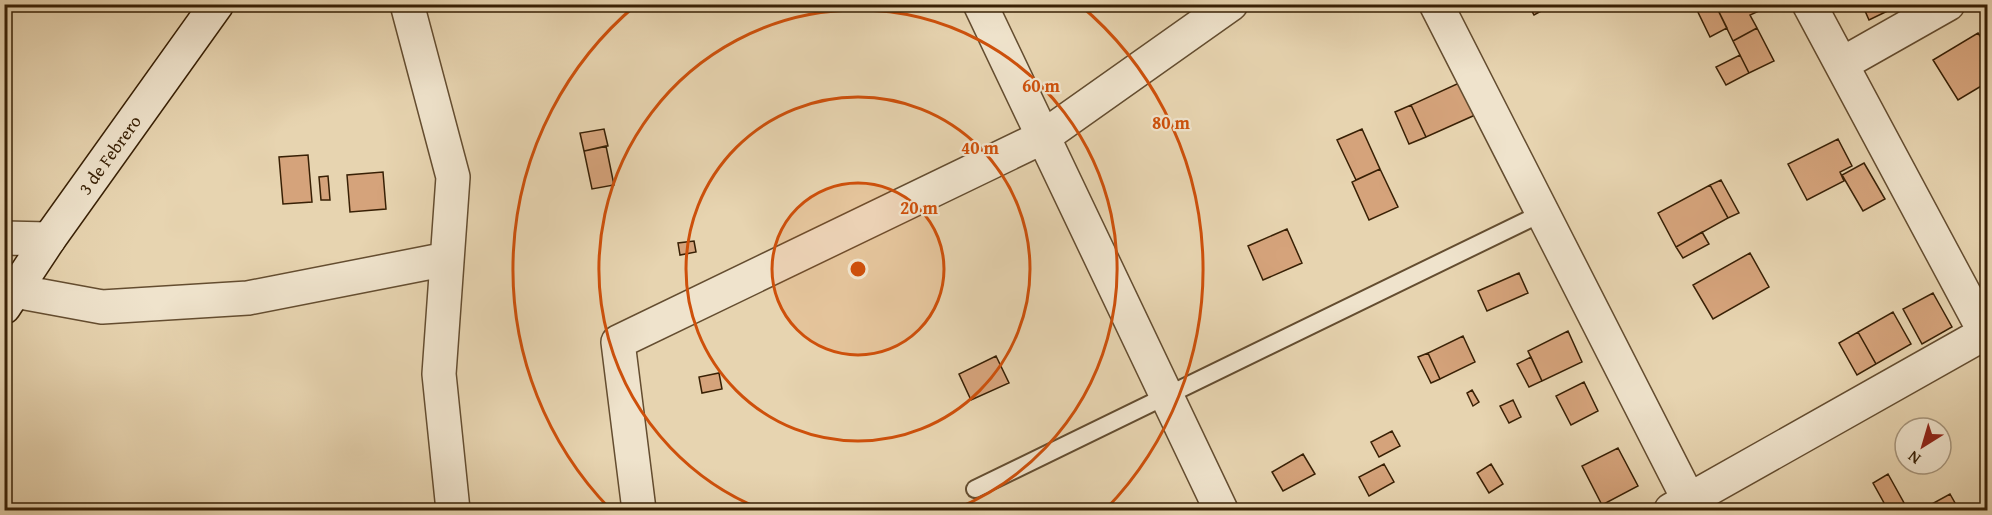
<svg xmlns="http://www.w3.org/2000/svg" width="1992" height="515" font-family="'Gentium Book Plus',serif">
	<style>
		.building { fill: #d5a37b; stroke: #382005; stroke-width: 1.5 }
		.lines { fill: none; stroke-linecap: round; stroke-linejoin: round }
		.lane-casing { stroke: #644d30; stroke-width: 20 }
		.street-casing { stroke: #644d30; stroke-width: 36 }
		.secondary-casing { stroke: #382005; stroke-width: 36 }
		.lane { stroke: #efe3cc; stroke-width: 16 }
		.street { stroke: #efe3cc; stroke-width: 33 }
		.secondary { stroke: #efe3cc; stroke-width: 33 }
		.ring { fill: none; stroke: #ce500b; stroke-width: 3 }
		.labels { text-anchor: middle; stroke-width: 4.5; stroke-linejoin: round; paint-order: stroke }
		.street-label { font-size: 18px; fill: #382005; stroke: #efe3cc }
		.centre { fill: #ce500b; stroke: #efe3cc; stroke-width: 3 }
		.ring-label { font-size: 18px; text-anchor: middle; font-weight: bold; fill: #ce500b; stroke: #efe3cc; stroke-width: 4.5; stroke-linejoin: round; paint-order: stroke }
	</style>
	<rect width="100%" height="100%" fill="#e7d4b0"/>
	<filter id="stains"><feTurbulence type="fractalNoise" baseFrequency=".00333" numOctaves="4"/><feColorMatrix values="0 0 0 0 .2 0 0 0 0 .09 0 0 0 0 .02 0 0 0 .5 -.17"/></filter>
	<radialGradient id="worn" r=".72"><stop offset=".6" stop-color="#630" stop-opacity="0"/><stop offset="1" stop-color="#630" stop-opacity=".3"/></radialGradient>
	<!-- building -->
	<path class="building" d="M1528,4H1554L1534,15Z
		M1699,4H1715L1727,28L1710,37L1695,6Z
		M1715,4H1755L1759,11L1750,15L1757,28L1733,41Z
		M1862,4H1902L1869,20Z
		M1757,28L1774,61L1749,73L1733,41Z
		M1978,33L1988,48V82L1958,100L1933,60Z
		M1740,55L1749,73L1726,85L1716,67Z
		M1470,78L1484,111L1426,137L1411,105Z
		M1411,105L1426,137L1409,144L1395,112Z
		M604,129L608,146L584,151L580,133Z
		M1362,129L1380,169L1356,180L1337,140Z
		M1838,139L1852,166L1840,172L1844,181L1807,200L1788,164Z
		M606,146L614,185L592,189L584,151Z
		M308,155L312,202L283,204L279,157Z
		M1864,163L1885,199L1863,211L1842,175Z
		M1380,169L1398,207L1369,220L1352,182Z
		M383,172L386,209L350,212L347,175Z
		M328,176L330,200H321L319,177Z
		M1721,180L1739,213L1728,218L1710,185Z
		M1710,185L1728,218L1676,247L1658,213Z
		M1287,229L1302,263L1263,280L1248,246Z
		M1702,232L1709,244L1683,258L1676,247Z
		M694,241L696,252L680,255L678,243Z
		M1750,253L1769,287L1713,319L1693,285Z
		M1519,273L1528,293L1487,311L1478,291Z
		M1933,293L1952,327L1922,344L1903,309Z
		M1893,312L1911,344L1876,364L1858,332Z
		M1568,331L1582,362L1542,381L1528,351Z
		M1858,332L1876,364L1857,375L1839,343Z
		M1463,336L1475,362L1440,379L1428,353Z
		M1428,353L1440,379L1431,383L1418,357Z
		M996,356L1009,383L971,400L959,374Z
		M1531,357L1542,381L1529,387L1517,364Z
		M719,373L722,389L702,393L699,377Z
		M1584,382L1598,411L1571,425L1556,396Z
		M1472,390L1479,402L1473,406L1467,393Z
		M1513,400L1521,417L1509,423L1500,406Z
		M1392,431L1400,446L1379,457L1371,442Z
		M1618,448L1638,486L1602,505L1582,466Z
		M1303,454L1315,474L1283,491L1272,472Z
		M1384,464L1394,482L1369,496L1359,477Z
		M1491,464L1503,484L1489,493L1477,473Z
		M1888,474L1908,510H1888L1873,483Z
		M1950,494L1959,510H1921Z"/>
	<g class="lines">
		<!-- lane casing -->
		<g class="lane-casing">
			<path id="lane" d="M975,489L1542,213"/>
		</g>
		<!-- street casing -->
		<g class="street-casing">
			<path id="street" d="M407,4L453,177L439,374L453,510
				M980,4L1221,510
				M1436,4L1694,510
				M1809,4L1988,338
				M1842,64L1948,4
				M4,238L49,239
				M4,291H15L102,307L248,298L447,259
				M639,510L618,342L1043,137L1231,4
				M1671,510L1985,333"/>
		</g>
		<!-- secondary casing -->
		<g class="secondary-casing">
			<path id="secondary" d="M4,307L49,239L217,4"/>
		</g>
		<!-- lane -->
		<use href="#lane" class="lane"/>
		<!-- street -->
		<use href="#street" class="street"/>
		<!-- secondary -->
		<use href="#secondary" class="secondary"/>
	</g>
	<!-- distance rings -->
	<circle cx="858" cy="269" r="86" fill="#ce500b" fill-opacity=".12"/>
	<g class="ring">
		<circle cx="858" cy="269" r="86"/>
		<circle cx="858" cy="269" r="172"/>
		<path d="M763 510A259 259 0 1 1 953 510"/>
		<path d="M610 509A345 345 0 0 1 636 5M1080 5A345 345 0 0 1 1106 509"/>
	</g>
	<g class="labels">
		<!-- street labels -->
		<g class="street-label">
			<text transform="translate(110 155) rotate(-54)" y="6">3 de Febrero</text>
		</g>
	</g>
	<circle cx="858" cy="269" r="9" class="centre"/>
	<g class="ring-label">
		<text x="1041" y="92">60 m</text>
		<text x="1171" y="129">80 m</text>
		<text x="980" y="154">40 m</text>
		<text x="919" y="214">20 m</text>
	</g>
	<!-- margin -->
	<rect width="1992" height="515" fill="none" stroke="#e7d4b0" stroke-width="24"/>
	<rect x="6" y="6" width="1980" height="503" fill="none" stroke="#382005" stroke-width="3"/>
	<rect x="12" y="12" width="1968" height="491" fill="none" stroke="#382005" stroke-width="1.5"/>
	<!-- north arrow -->
	<g transform="translate(1923 446) rotate(217)"><circle r="28" fill="#efe3cc" stroke="#a6957c" stroke-width="1.5"/>
	<path d="M0-4.5L10 22L0 15L-10 22Z" fill="#8f2418"/>
	<text y="-9" font-size="16" font-weight="bold" text-anchor="middle" fill="#382005">N</text>
	</g>
	<rect width="100%" height="100%" filter="url(#stains)"/>
	<rect width="100%" height="100%" fill="url(#worn)"/>
</svg>
